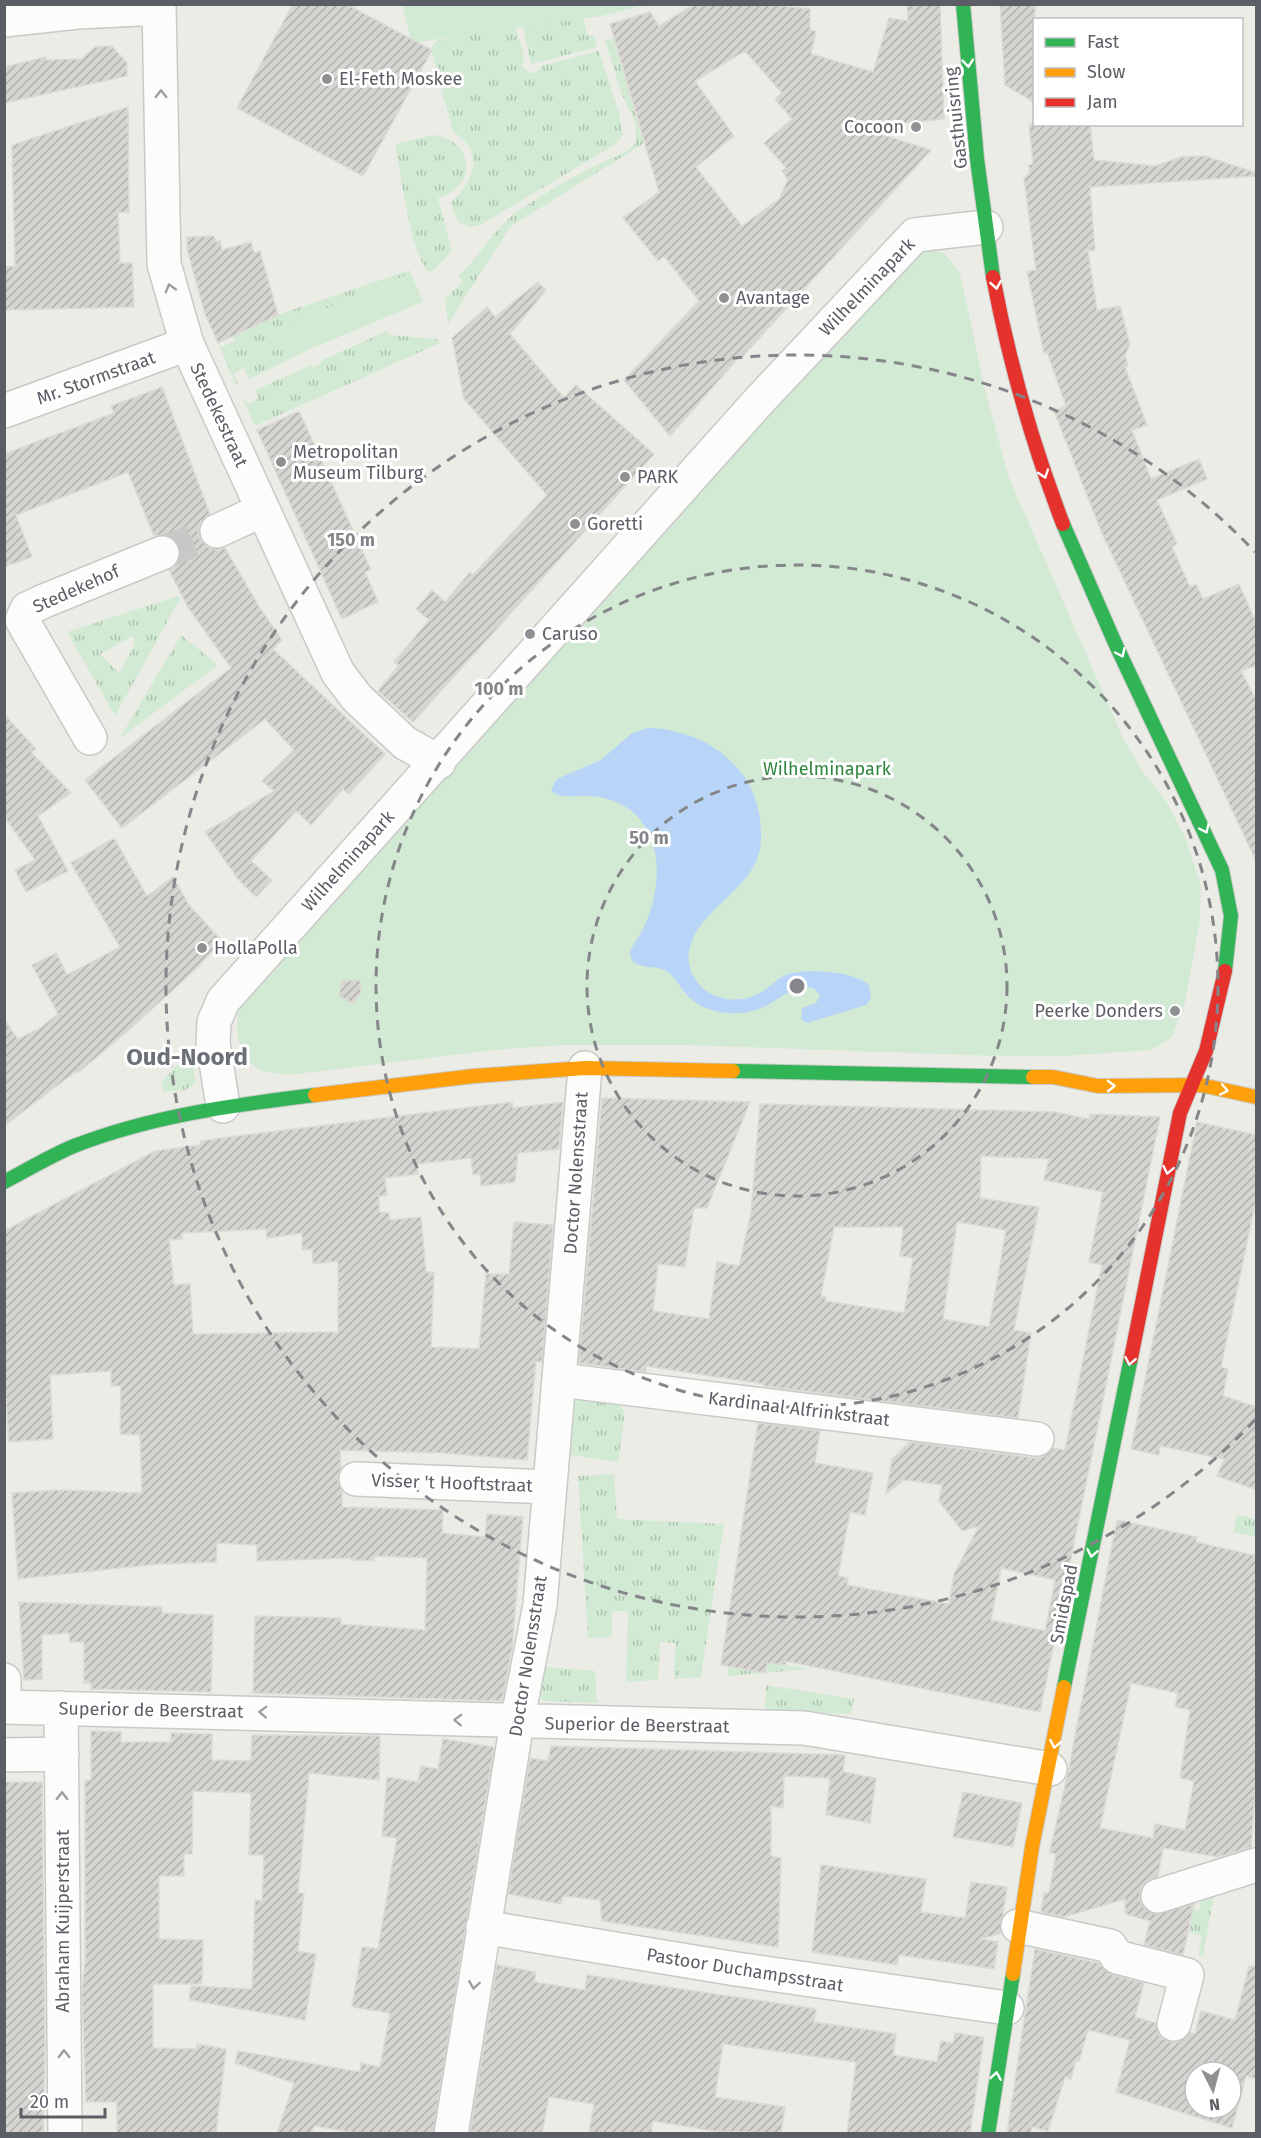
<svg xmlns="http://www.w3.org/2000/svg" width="1261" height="2138" font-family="'Fira Sans',sans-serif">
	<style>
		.grass { fill: url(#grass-tufts); fill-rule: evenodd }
		.park { fill: #d2ead3 }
		.water { fill: #b8d5f8 }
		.building { fill: url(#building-hatch); stroke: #dcdad5; stroke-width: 1.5; fill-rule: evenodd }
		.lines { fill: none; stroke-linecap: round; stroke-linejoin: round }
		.street-tunnel { stroke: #c8c8c6; stroke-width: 33; stroke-dasharray: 33 16; stroke-linecap: butt }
		.street-casing { stroke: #c8c9c8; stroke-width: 36 }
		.fast-casing { stroke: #c9cac9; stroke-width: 16 }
		.slow-casing { stroke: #c9cac9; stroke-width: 16 }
		.jam-casing { stroke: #c9cac9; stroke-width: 16 }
		.street { stroke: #fcfcfb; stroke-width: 33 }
		.fast { stroke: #30b455; stroke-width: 14 }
		.slow { stroke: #ff9f0a; stroke-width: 14 }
		.jam { stroke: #e5322d; stroke-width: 14 }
		.oneway { stroke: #fff }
		.oneway2 { stroke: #9b9da0 }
		.ring { fill: none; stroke: #848689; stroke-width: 3; stroke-dasharray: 10 8 }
		.poi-dot { fill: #8e9092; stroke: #fff; stroke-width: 2 }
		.labels { text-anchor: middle; stroke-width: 6; stroke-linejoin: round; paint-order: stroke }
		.poi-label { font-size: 18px; fill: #5b5e64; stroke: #fff; text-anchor: start }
		.street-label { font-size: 18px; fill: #5b5e64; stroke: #fff }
		.park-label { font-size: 18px; fill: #2f873f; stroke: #fff }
		.district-label { font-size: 24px; font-weight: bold; fill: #6c7077; stroke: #fff }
		.centre { fill: #848689; stroke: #fff; stroke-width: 3 }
		.ring-label { font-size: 18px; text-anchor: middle; font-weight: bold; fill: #848689; stroke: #fff; stroke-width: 6; stroke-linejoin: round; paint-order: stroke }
	</style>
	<defs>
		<pattern id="grass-tufts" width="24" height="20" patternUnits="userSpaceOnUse" patternTransform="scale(1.5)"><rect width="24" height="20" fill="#d2ead3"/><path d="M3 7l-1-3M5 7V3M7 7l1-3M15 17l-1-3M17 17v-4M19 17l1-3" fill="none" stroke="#adc1af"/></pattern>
		<pattern id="building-hatch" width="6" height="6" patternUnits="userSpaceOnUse" patternTransform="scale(1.5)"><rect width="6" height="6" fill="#d6d5d1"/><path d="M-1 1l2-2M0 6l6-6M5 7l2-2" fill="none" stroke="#b1b0ad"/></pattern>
	</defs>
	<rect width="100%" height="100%" fill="#ecece6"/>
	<!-- grass -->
	<path class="grass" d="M583,18L587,34L594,36L597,47L531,64L523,26Z
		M515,25L524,56L522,66L530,73L537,72L542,66L599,51L619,113L623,134L616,144L482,224L470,227L458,222L450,203C474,184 486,151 453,132L431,48L436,41Z
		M613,38L644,143L510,227L448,324L445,299L462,282L458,276C479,258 491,232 513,215C537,198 566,180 592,167C608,159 624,156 636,143L635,122L621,92L605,40Z
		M433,135C475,140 478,187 438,198L452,251L429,274C409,249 402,177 395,144Z
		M410,270L409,297L389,314L316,347L312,339L306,342L309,350L249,379L244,368L233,374L238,383L235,384L218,343L221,347L235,341L233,336L283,313Z
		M387,331L390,335L437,339L440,343L255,426L241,395L248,404L258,399L255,390L311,365L312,367L323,362L322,360Z
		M178,596L180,599L115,716L67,632ZM133,636L134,644L120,674L100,654Z
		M181,635L218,665L120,738Z
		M185,1056L193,1057L195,1083L186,1090L163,1092L161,1083Z
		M574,1394L617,1401L625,1413L618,1462L570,1455Z
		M614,1474L617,1519L724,1524L701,1677L674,1679L675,1643L660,1642L658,1680L626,1682L628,1611H612V1637L588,1638L578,1476Z
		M1237,1515L1256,1519V1537L1233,1532Z
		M730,1657L810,1669L727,1676Z
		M545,1667L595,1671L597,1703L544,1701L540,1696Z
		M766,1685L854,1699L851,1714L768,1711L765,1709Z
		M1238,1882L1236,1891L1215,1889L1203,1956L1198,1955L1202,1936L1189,1932L1193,1909L1199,1910L1204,1888Z"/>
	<!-- park -->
	<path class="park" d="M402,5H646L601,16L412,43Z
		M933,250L945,254L960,273L985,390L1009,478L1123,738L1143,772L1168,804L1185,837L1201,886L1200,920L1185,1002L1172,1037L1152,1050L1062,1056H998L686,1045H561L495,1050L288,1075C280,1073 267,1073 260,1070C235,1056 233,1024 242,1002L905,265L919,253Z
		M411,273L423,302L288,358L276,329Z"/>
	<!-- water -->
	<path class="water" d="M647,728C702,729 753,763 760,819C762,835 762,849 755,864C740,893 703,912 692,941C686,955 688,971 698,983C712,1001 741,1004 760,993C770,988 775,979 786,975C804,968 854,971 869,985L871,998L866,1005L807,1023L801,1019L802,1008L816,1003L820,995L813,988C789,985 780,1001 759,1009C737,1017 706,1014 689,997C681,990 677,979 668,972C657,965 644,969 633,962C631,958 629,954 631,949C634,943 638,938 641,933C649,918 654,901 656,884C662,839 639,799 590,796C578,795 559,800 551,790L557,779L601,760L632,733Z"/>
	<!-- building -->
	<path class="building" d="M293,4H346L432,50L363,176L237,108Z
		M695,4H763L810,9V30L816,31L811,54L873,72L889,18L908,21L907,4H940L944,119L862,128L931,150L742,357L740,356L670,436L624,380L699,301L664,256L658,261L623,218L659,192L610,24L650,12L659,26ZM745,51L782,93L775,99L792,119L764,143L786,168L782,171L788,179L779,199L742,226L696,167L734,136L695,81Z
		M1000,4H1035V103L1005,85Z
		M112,46L127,63V76L4,103V67L46,57V60L82,59L95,47Z
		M128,107L129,213L118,212L120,263H132L134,307L4,310V267L15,266L12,145Z
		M1029,124H1090L1094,160L1155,166L1181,157L1205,156L1257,173V176L1090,187L1095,250L1088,251L1097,310L1120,306L1130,345L1125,355L1128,366L1125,367L1147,425L1132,430L1151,479L1199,459L1207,479L1157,500L1177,544L1172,547L1190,587L1196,584L1203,599L1239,584L1257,625V665L1241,671L1257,702V863L1101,531L1054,411L1066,406L1047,352L1044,353L1027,271L1036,270L1024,179L1029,173V165L1033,164Z
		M214,236L216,242L220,241L222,250L251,242L254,253L260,251L278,315L218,343L205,314L187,249V237Z
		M538,282L546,290L510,334L564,398L576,385L654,454L413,722L378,691L399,665L394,662L429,620L416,609L432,590L445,602L470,572L473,575L547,495L464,399L452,338L487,307L495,317Z
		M162,387L210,514L201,521L198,530L200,539L207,547L215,550L225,548L260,608L282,640L273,649L385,754L349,794L343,789L311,825L296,811L251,861L272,880L256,897L238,879L205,832L274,791L262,781L294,750L265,719L122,828L85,780L231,668L188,607L169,570L176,565L180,556L179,545L174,539L165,535L154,536L128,472L16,515L32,557L4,567V454L114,413L111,406Z
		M299,411L371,570L365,572L378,602L342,619L257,430Z
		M4,714L36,749L31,752L71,793L38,816L68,871L26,892L15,870L35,860L4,816Z
		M114,838L147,896L173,877L189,905L222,941L197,968L130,1029L79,1072L74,1073L4,1126V1019L18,1039L40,1028L58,1014L32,965L56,953L67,975L120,947L71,863Z
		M360,980L361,994L352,1003L339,996L342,981Z
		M602,1098L750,1102L707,1208H694L685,1267L658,1264L653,1311L709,1319L717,1262L739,1266L751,1213L760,1104L1056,1112L1089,1119L1090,1114L1160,1117L1040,1712L785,1661L786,1665L767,1663L766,1673L721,1665L758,1423L820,1431L815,1463L873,1473L865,1515L850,1512L838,1576L848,1578L847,1585L949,1604L954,1574L979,1526L962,1531L939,1501L942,1485L904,1480L886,1494L892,1459L910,1442L1035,1458L1045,1456L1053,1448L1065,1450L1102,1265L1089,1262L1103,1192L1044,1180L1049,1159L981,1156L980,1198L1039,1207L1014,1330L1031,1333L1018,1418L764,1386V1384L646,1366V1372L579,1363ZM957,1222L1006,1230L989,1327L943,1319ZM834,1227H903L900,1256L913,1258L904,1313L825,1301L826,1297L821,1296ZM1001,1568L1055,1580L1045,1631L991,1620Z
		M512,1102L513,1108L563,1102L559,1149L518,1153L515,1182L481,1186L480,1174L473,1175L471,1158L417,1164L418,1174L385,1178L387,1195L379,1196V1212L389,1213L390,1220L421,1217L426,1272H434L431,1347L479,1349L486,1274H509L514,1222L553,1225L542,1362L536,1361L527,1460L443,1453L340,1450L341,1468L337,1479L342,1490V1507L443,1510L442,1533L485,1537L487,1514L523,1517L512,1649L502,1701L253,1693L255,1616L341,1618V1624L425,1630L427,1558L374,1556V1561L351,1560V1558L257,1561V1545L217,1543L216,1562L158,1564L18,1579L12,1493L60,1490L142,1493L140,1435L120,1434L121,1386H111V1371L50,1375L53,1439L9,1442L4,1374V1231L155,1151L201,1145L200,1141L221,1138ZM266,1229L267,1238L302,1233V1250L312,1249L313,1264L338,1261V1332L193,1334L190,1284L174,1285L169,1240L182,1239V1233Z
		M1197,1122L1257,1135V1195L1221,1367L1228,1369L1223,1396L1257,1407V1490L1217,1476L1224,1459L1160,1446L1159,1455L1131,1449Z
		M1117,1520L1197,1537L1196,1542L1257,1556V1766L1251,1847L1219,1857L1163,1848L1158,1876L1145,1883L1140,1893V1901L1145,1909L1155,1914L1194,1904L1183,1955L1144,1945L1150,1921L1125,1914V1899L1064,1917L1041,1912L1044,1893H1049L1056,1854L1050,1853V1850L1068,1773ZM1131,1683L1178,1693L1175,1707L1190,1710L1180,1778L1194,1781L1185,1830L1155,1824L1153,1838L1100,1828Z
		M19,1602L162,1607V1613L213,1615L211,1692L91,1689V1683H84V1642H70L69,1633L42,1635V1679L24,1680Z
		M91,1731L121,1732V1742H171V1733L210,1734H212V1760L251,1761L252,1735L380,1736L379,1780L309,1773L298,1893H304L298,1951L316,1954L305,2020L189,2000L191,1986L252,1989L255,1900L262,1901L264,1855H249L251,1793L193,1791L192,1854H184V1876H159V1939L203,1940L202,1984H153V2048L197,2049V2044L226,2049L216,2133H117V2102H86L82,1992L85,1960V1780H91Z
		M443,1739L494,1747L433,2133H356L314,2126L312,2133H277L294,2083L235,2063L238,2051L360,2072L361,2063L380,2067L390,2013L352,2007L362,1947L378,1949L397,1838L382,1836L387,1777L418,1782L421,1766L438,1769Z
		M551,1746L845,1755L843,1772L876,1778L870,1823L826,1815L830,1778L784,1776L783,1808L771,1806V1856L781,1858L778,1947L602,1921L600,1900L563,1896L561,1904L508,1894L530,1758L548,1761Z
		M4,1782H42L45,2047L43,2133H4Z
		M963,1792L1022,1803L1013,1847L953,1837Z
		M821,1865L926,1879L921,1912L965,1918L971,1882L1007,1887L1000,1934L980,1939L998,1942L994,1969L899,1955L897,1965L812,1952Z
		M1035,1949L1098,1963L1112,1975L1144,1983L1135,2017L1156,2023L1160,2037L1170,2042H1179L1190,2032L1195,2034L1201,2011L1235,2020L1249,1966L1257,1967V2079L1246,2076L1232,2128L1116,2092L1130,2040L1088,2030L1079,2061L1076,2060L1071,2079L1065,2077L1048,2131L1032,2127L1030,2133H1007ZM1195,2072H1231V2108H1195Z
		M497,1965L536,1972L534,1982L585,1990L587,1975L816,2009L814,2022L896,2034L893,2055L937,2062L941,2041L953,2043L955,2033L984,2037L970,2133H847L856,2062L723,2044L715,2097L785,2107L781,2133L715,2131L653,2121L651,2133H589L594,2104L549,2097L542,2133H470Z"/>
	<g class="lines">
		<!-- street-tunnel -->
		<path class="street-tunnel" d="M162,553L217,531"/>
		<!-- street casing -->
		<g class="street-casing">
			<path id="street" d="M159,4L164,264L187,344L338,673L357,698L405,743L439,762
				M4,20L78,12L159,8
				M4,411L187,344
				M217,531L263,510
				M90,738L22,620L27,609L44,601L162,553
				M223,1106L213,1043L214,1022L223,1001L758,402L915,235L986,227
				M560,1380L1037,1439
				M356,1479L549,1487
				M4,1680V1698
				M4,1707L804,1728L1050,1769
				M61,1708L65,2134
				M4,1755L62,1754
				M1158,1896L1256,1865
				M1018,1926L1110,1946L1117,1957L1187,1975L1174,2024
				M483,1927L736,1969L1007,2008
				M451,2134L517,1722L540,1605L585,1068"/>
		</g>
		<!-- fast casing -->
		<g class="fast-casing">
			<path id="fast" d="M963,4L977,159L993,277
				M1063,524L1115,643L1222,870L1231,916L1225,971
				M733,1071L1033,1077
				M4,1182C27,1170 50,1156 74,1146C151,1116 233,1105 315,1095
				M1064,1687L1131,1358
				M988,2134L1013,1974"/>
		</g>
		<!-- slow casing -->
		<g class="slow-casing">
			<path id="slow" d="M1033,1077H1053L1098,1086L1201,1085L1256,1097
				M315,1095L474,1076L585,1068L733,1071
				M1013,1974L1032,1847L1064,1687"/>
		</g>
		<!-- jam casing -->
		<g class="jam-casing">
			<path id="jam" d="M993,277C1009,362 1032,443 1063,524
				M1131,1358L1180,1113L1206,1051L1225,971"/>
		</g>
		<!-- street -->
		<use href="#street" class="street"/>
		<!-- fast -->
		<use href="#fast" class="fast"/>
		<!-- slow -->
		<use href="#slow" class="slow"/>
		<!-- jam -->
		<use href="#jam" class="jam"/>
	</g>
	<!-- one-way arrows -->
	<defs><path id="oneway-chevron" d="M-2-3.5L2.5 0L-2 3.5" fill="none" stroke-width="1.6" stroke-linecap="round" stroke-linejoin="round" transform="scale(1.5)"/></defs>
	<g class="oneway">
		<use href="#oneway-chevron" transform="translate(968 63) rotate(85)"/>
		<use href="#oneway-chevron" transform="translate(996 285) rotate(81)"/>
		<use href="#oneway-chevron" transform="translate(1044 474) rotate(71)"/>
		<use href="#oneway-chevron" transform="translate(1121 653) rotate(65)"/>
		<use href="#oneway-chevron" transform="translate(1205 829) rotate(65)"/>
		<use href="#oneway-chevron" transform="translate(1111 1086) rotate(-1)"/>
		<use href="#oneway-chevron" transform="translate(1224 1090) rotate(11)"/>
		<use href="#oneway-chevron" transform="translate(1168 1170) rotate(101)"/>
		<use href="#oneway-chevron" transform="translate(1130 1361) rotate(101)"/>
		<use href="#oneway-chevron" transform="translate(1092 1553) rotate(101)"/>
		<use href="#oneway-chevron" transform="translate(1055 1744) rotate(101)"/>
		<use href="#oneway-chevron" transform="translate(996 2076) rotate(-81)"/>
	</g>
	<g class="oneway2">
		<use href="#oneway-chevron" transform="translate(161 94) rotate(-91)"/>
		<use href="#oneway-chevron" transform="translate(170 288) rotate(-106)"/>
		<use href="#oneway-chevron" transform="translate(263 1712) rotate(-178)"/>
		<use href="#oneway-chevron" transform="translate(458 1720) rotate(-178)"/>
		<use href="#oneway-chevron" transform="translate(62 1796) rotate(-90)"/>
		<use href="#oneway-chevron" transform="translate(474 1985) rotate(99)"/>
		<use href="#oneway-chevron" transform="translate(64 2054) rotate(-91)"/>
	</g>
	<!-- distance rings -->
	<g class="ring">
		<circle cx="797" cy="986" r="210"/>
		<circle cx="797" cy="986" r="421"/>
		<path d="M1255 1420A631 631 0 1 1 1255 552"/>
	</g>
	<!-- markers -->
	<g class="poi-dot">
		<circle cx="327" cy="79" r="6"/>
		<circle cx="916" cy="127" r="6"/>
		<circle cx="724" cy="298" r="6"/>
		<circle cx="281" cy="462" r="6"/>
		<circle cx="625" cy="477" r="6"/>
		<circle cx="575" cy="524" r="6"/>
		<circle cx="530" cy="634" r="6"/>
		<circle cx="202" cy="948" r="6"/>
		<circle cx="1175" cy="1011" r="6"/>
	</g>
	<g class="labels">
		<!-- poi labels -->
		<g class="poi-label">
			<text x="339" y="85">El-Feth Moskee</text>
			<text x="904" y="133" text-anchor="end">Cocoon</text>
			<text x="736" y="304">Avantage</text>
			<text x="293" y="458">Metropolitan<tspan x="293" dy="21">Museum Tilburg</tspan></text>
			<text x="637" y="483">PARK</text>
			<text x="587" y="530">Goretti</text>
			<text x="542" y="640">Caruso</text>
			<text x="214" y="954">HollaPolla</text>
			<text x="1163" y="1017" text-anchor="end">Peerke Donders</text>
		</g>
		<!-- street labels -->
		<g class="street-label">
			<text transform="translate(956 118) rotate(-96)" y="6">Gasthuisring</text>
			<text transform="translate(867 287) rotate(-46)" y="6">Wilhelminapark</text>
			<text transform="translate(96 378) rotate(-20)" y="6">Mr. Stormstraat</text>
			<text transform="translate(219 415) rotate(65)" y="6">Stedekestraat</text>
			<text transform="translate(76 589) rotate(-24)" y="6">Stedekehof</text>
			<text transform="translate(348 861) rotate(-48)" y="6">Wilhelminapark</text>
			<text transform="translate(576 1173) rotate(-86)" y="6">Doctor Nolensstraat</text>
			<text transform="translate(799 1409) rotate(7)" y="6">Kardinaal Alfrinkstraat</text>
			<text transform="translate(452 1483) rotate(2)" y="6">Visser 't Hooftstraat</text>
			<text transform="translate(1064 1604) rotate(-79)" y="6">Smidspad</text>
			<text transform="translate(528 1656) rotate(-81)" y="6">Doctor Nolensstraat</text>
			<text transform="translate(151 1710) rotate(1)" y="6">Superior de Beerstraat</text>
			<text transform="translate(637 1725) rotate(1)" y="6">Superior de Beerstraat</text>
			<text transform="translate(63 1921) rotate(-90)" y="6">Abraham Kuijperstraat</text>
			<text transform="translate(745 1970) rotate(9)" y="6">Pastoor Duchampsstraat</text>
		</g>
		<!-- park labels -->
		<g class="park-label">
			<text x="827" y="775">Wilhelminapark</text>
		</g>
		<!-- district labels -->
		<g class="district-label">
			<text x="187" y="1065">Oud-Noord</text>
		</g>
	</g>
	<circle cx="797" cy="986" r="9" class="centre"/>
	<g class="ring-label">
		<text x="351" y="546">150 m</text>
		<text x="499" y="695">100 m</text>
		<text x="649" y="844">50 m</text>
	</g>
	<!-- border -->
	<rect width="1261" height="2138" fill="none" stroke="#5b5e64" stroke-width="12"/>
	<!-- legend -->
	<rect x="1033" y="18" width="210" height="108" fill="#ffffff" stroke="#bdbfc1" stroke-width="1.5"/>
	<rect x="1045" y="38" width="30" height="9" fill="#30b455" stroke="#bdbfc1" stroke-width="1.5"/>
	<text x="1087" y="48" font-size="18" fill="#5b5e64">Fast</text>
	<rect x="1045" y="68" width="30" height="9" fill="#ff9f0a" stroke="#bdbfc1" stroke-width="1.5"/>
	<text x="1087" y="78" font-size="18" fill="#5b5e64">Slow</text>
	<rect x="1045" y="98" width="30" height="9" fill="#e5322d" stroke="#bdbfc1" stroke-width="1.5"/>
	<text x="1087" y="108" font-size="18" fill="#5b5e64">Jam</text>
	<!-- north arrow -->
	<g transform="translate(1213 2090) rotate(174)"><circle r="28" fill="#ffffff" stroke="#bdbfc1" stroke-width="1.5"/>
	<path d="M0-4.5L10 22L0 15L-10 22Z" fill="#8e9092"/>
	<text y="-9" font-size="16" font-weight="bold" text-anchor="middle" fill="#5b5e64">N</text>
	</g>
	<!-- scale -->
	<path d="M21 2108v9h84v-9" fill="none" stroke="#5b5e64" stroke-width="3"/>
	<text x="30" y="2108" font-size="18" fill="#5b5e64" stroke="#ffffff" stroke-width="4.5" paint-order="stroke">20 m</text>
</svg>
